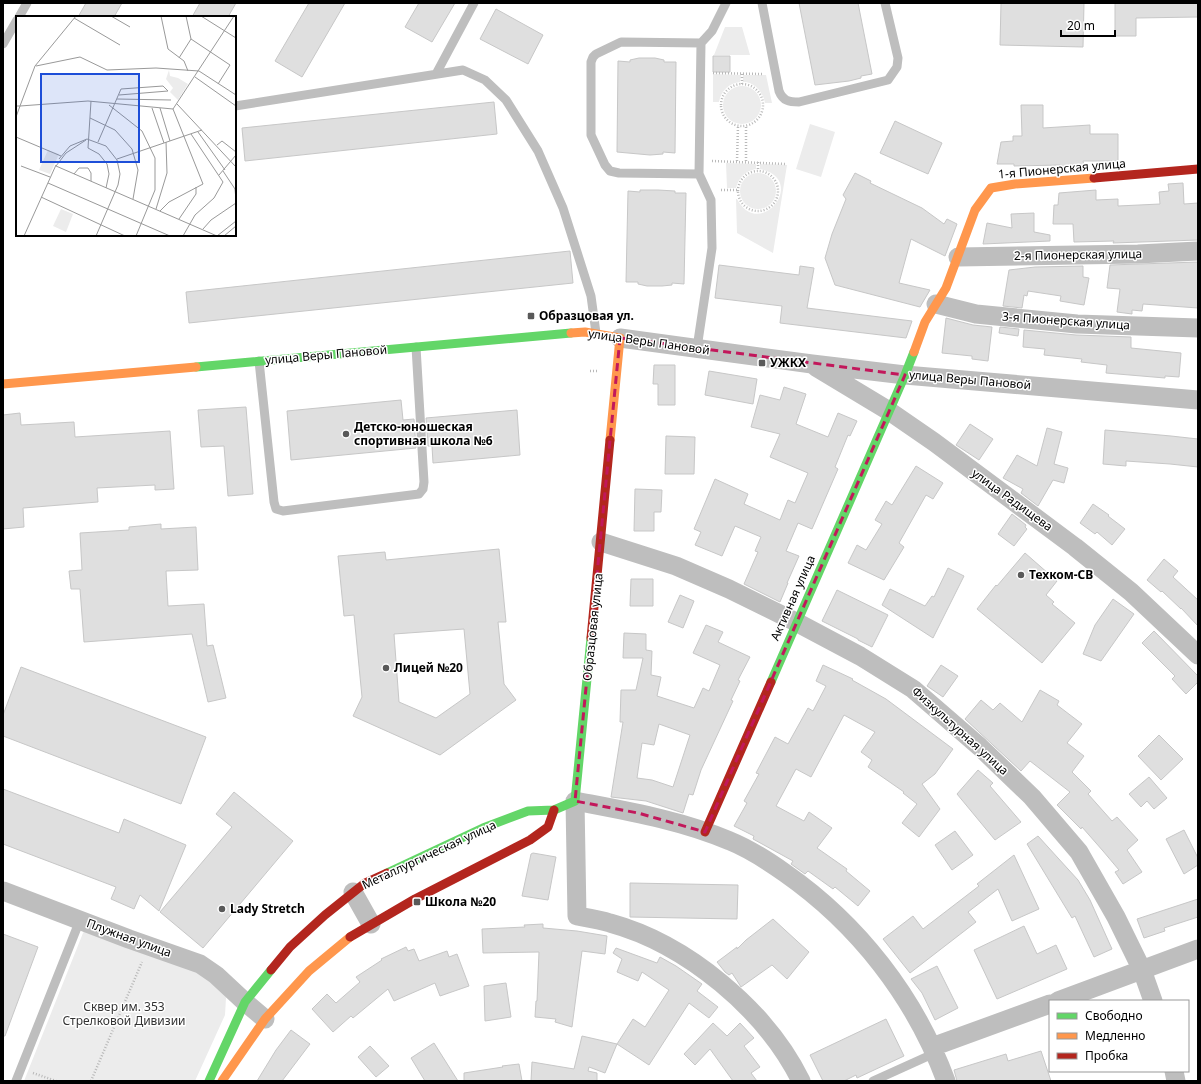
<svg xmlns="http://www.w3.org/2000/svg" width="1201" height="1084" font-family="'Noto Sans',sans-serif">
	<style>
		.green { fill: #ececec }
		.building { fill: #dfdfdf; stroke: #c7c7c7; fill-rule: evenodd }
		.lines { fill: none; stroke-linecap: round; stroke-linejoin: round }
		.path { stroke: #b9b9b9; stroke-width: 2.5; stroke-dasharray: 1 2; stroke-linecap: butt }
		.lane { stroke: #bebebe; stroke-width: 9 }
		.street { stroke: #bebebe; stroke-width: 19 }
		.fast { stroke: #63d668; stroke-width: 9 }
		.slow { stroke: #ff974d; stroke-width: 9 }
		.jam { stroke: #b3261e; stroke-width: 9 }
		.marked { fill: none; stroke: #c2185b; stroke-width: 3; stroke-dasharray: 8 5; stroke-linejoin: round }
		.poi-dot { fill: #595959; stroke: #fff; stroke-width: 1.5 }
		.labels { text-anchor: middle; stroke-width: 3; stroke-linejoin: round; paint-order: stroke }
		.street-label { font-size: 12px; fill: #000; stroke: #fff }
		.poi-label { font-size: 12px; font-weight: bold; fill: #000; stroke: #fff; text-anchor: start }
		.park-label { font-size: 12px; fill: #333; stroke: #fff }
		.inset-road { fill: none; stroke: #999; stroke-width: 1 }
		.view { fill: #1d4ed8; fill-opacity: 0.15; stroke: #1d4ed8; stroke-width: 2 }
		.inset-edge { fill: none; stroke: #000; stroke-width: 2 }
	</style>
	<rect width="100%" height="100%" fill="#fff"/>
	<!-- green -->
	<path class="green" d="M725,27H742L750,55H714Z
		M713,74L741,75L740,82C729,83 721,91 719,102H713Z
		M743,75H766L772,103H765C763,92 755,82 743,82Z
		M723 105a19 19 0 1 1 38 0a19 19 0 1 1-38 0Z
		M810,124L835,132L821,177L796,169Z
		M726,163L756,164V169C745,171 739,177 736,188H727Z
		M760,164L787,165L773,253L737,233L736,199H737C760,242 809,179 760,169Z
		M740 191a18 18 0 1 1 36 0a18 18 0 1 1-36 0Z
		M86,929L205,972L223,989L226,998L225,1015L195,1081H24L83,933Z"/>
	<!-- building -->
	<path class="building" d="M86,3H122L114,17H78Z
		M200,3H236L228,17H192Z
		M309,3H345L302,77L275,61Z
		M419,3H455L432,42L405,27Z
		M799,3H858L872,74L861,76V78L849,81L815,85Z
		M1001,3H1084L1083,47L1000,45Z
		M1115,3H1198V17L1136,18V36H1115Z
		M496,9L543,35L528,64L480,39Z
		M713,56H730V72H713Z
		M639,58H655L664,60V62H676L675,153L663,152V154L650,155L617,152L618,61L630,62V60Z
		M494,102L497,134L245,161L242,128Z
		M1021,105H1043V128L1090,125V134H1118V161H1083L1084,166L1060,168V165L1014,166V164H997L1001,142L1013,141V136H1022Z
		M895,121L942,143L928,174L880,153Z
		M855,173L871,181L870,183L922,208L944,224L947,219L957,224L945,256L911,239L899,283L930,290L920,307L835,285L825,258L832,234L846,199L843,195Z
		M1183,183L1184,204L1198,203V240L1113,243L1114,241L1074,242L1073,224H1053L1054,205H1058L1059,193L1096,190V200L1118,199V206L1160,204L1159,192L1169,191L1168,184Z
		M640,190H658L675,191V193H686L684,284L672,283V285L662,286H647L638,284V282H626L628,191L640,192Z
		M1034,213V232L1050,235V241L983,244L987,223L1012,228L1011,214Z
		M570,251L573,283L189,323L186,292Z
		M1198,262V308L1143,304L1142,311L1132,310V314L1117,312L1120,289L1107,288L1110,265Z
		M719,265L799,275L800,266L814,268L807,308L912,321L906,338L780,323L782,306L715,298Z
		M1083,266V277L1089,278L1084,305L1060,301L1061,296L1028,291L1027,296L1024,295L1022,308L1003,306L1009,270L1035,267Z
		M946,318L973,325L992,327L988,361L972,359V356L942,353Z
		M1000,327L1019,329L1018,336L999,333Z
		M1024,330L1076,335L1131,337V348L1181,353L1179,377L1165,376V378L1106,373L1107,365L1081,362L1082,359L1044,355L1045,349L1023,347Z
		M654,365H675V405H658V384H653Z
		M709,371L757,379L753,404L705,395Z
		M784,387L806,394L796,424L828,437L838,413L857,421L850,436L848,435L835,467L838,469L812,529L798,523L786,551L799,556L787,583H788L780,602L744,584L758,552L755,551L761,537L735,526L722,556L695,545L701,532L694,529L715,479L748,494L744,504L780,520L788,500L795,503L808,473L770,457L780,434L751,427L760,395L780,400Z
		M401,400L403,420L414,419L416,448L291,460L287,411Z
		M246,407L253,494L228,496L224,446L201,447L198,410Z
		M517,410L520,455L433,463L432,446H428L426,418Z
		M20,413L21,425L74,422L75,437L170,431L174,489L155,490V485L97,488L98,502L23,508L24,527L3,529V415Z
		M970,424L993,439L979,460L956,445Z
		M1047,428L1062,432L1054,464L1068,468L1064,483L1053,480L1038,506L1021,493L1023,489L1003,478L1017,455L1037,466Z
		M1105,430L1171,436L1198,439V467L1170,464L1126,461V466L1103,464Z
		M666,436L695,437L694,474H665Z
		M916,466L943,483L933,499L926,495L899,543L904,547L884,580L848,563L857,545L866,550L882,524L875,520L886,501L892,505Z
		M635,489L662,490L661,512H654V531H634Z
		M1093,504L1109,515L1108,516L1125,529L1112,545L1097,532L1095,534L1080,523Z
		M1012,514L1026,525L1025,527L1027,529L1014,546L998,534Z
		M161,524V529L196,527L198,570L166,571L168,606L204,604L207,646L213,645L226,698L208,702L192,634L84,642L80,589H71L69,571L82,570L80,533L129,530V527Z
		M499,549L506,622H498L504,684L516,700L440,755L353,716L362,697L354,615L344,616L338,556L385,552L386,560ZM464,629L470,694L436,718L399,702L394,634Z
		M1025,553L1057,581L1046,595L1054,602L1052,604L1075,623L1042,663L977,609L996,585L997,586Z
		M1164,559L1178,571L1173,577L1198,600V626L1181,608V609L1162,591L1161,592L1147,580Z
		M948,568L964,576L933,638L882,605L890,589L925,606L932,596L934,597Z
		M631,579H653V606H630Z
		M837,590L888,615L872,647L858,640V639L822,621Z
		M680,595L694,601L683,628L668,622Z
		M1113,599L1134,614L1101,661L1083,654L1095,625Z
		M706,625L723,632L718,642L750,657L738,680L740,681L731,700L733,701L701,770L693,795L689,794L683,813L646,801L611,797L623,722H620L621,690H636L643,658H623L624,633L646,634V650L652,651L651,675L661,677L657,696L694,708L703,688L709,691L720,665L693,653ZM659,724L690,735L673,787L652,780L637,778L642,743L654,745Z
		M1154,631L1198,676V682L1186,694L1172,679L1175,676L1142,643Z
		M823,665L853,679L852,680L886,699L953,749L935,774L922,784L940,809L919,837L902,823L917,804L903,793L904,792L868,767L872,760L861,752L875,732L844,715L811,777L796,769L776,806L804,821L809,812L832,828L817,848L847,869L846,871L870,891L858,906L835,887L833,889L808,871L805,874L791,864L793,861L753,839L754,836L734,826L747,803L744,801L759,774L756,773L775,737L788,744L808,708L813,711L826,686L816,681Z
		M941,665L958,676L943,697L927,686Z
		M21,667L206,737L181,804L3,736V715Z
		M1040,690L1059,701L1057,705L1082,724L1067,743L1084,756L1072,772L1091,791L1088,794L1112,821L1117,817L1138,840L1127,850L1142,872L1123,884L1115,872L1119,870L1103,851L1082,827L1081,829L1057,805L1070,792L1030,761L1021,771L965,719L981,700L993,710L1000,703L1022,722Z
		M1159,735L1183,759L1161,780L1138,756Z
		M978,770L993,783L990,786L1021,822L995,840L957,794Z
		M1149,777L1167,798L1154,809L1147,801L1141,807L1129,794Z
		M3,789L119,833L124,819L186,845L159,911L140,895L134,909L111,899L116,887L3,844Z
		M234,792L293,841L203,948L160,912L232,827L216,814Z
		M1184,830L1198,858V865L1184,874L1166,839Z
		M955,831L973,855L952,870L935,845Z
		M1038,836L1078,880L1090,900L1112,949L1094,957L1075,916L1072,918L1027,844Z
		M533,853L556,857L548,900L522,896L531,854Z
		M1014,855L1039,909L1012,921L998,889L968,912L976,922L910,973L883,939L913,916L923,929L979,886L977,884Z
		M630,883L738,885L737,919L630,917Z
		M1198,899V917L1164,928L1165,931L1144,938L1137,919Z
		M773,919L809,952L787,979L772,965L741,987L732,973L729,975L725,972L717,962L737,947V949L746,940Z
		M543,924V928L577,931L607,936L605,954L582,951L572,1027L555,1022L556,1019L535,1017L536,1001H537L539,952L483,953L482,929L525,927L524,925Z
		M1024,926L1037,954L1056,945L1067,969L997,999L974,950Z
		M3,934L38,947L5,1036H3Z
		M406,947L408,951L414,949L419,961L447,951L449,957L457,954L469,986L440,996L435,983L394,1001L388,989L353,1018L351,1016L333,1032L312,1009L327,994L336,1003L360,982L356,977L382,960L381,959Z
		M616,948L657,963L660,957L676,966L702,984L697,991L718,1007L709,1018L689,1003L649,1065L617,1044L605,1073L589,1067L588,1071L597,1073V1081H531L532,1062L574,1069L582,1036L617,1044L633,1019L645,1027L669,990L642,972L638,981L617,972L622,959L613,953Z
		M937,966L958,1008L935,1020L922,993L911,979Z
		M506,983L511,1017L485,1021L484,986Z
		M886,1019L904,1056L857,1078L856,1075L844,1081H823L810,1055Z
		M713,1023L727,1036L740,1023L754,1038L744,1046L760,1067L751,1073L757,1081H733L710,1049L695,1065L684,1054Z
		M291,1030L310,1044L282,1081H257L276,1050Z
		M434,1043L458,1081H425L411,1058Z
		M370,1046L389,1066L376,1077L358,1057Z
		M1041,1051L1051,1081H957L954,1070L1006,1054L1008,1061Z
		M519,1064L522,1081H464V1073L503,1067L502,1066Z"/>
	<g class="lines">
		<!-- path -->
		<path class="path" d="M713,73L762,74
			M721 105a21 21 0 1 1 42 0a21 21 0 1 1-42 0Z
			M742,84V73
			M712,161L786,164
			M737,161L738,126
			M746,161V126
			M758,162V170
			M738 191a20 20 0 1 1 40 0a20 20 0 1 1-40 0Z
			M721,190H738
			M590,371H598
			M33,1073L56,1081
			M91,1081L142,962"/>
		<!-- lane -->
		<path class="lane" d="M762,3L779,91C783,101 789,102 799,102L888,80L897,67L898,58L885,3
			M19,17L27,3
			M3,44L17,20
			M436,74L474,3
			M235,106L463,70L485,80L506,100L538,151L563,208L591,296L596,333
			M699,174L619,173L610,171L605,165L591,135V62L593,57L596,54L621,42L701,43
			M697,348L712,248L711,200L699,174L701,43L712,31L726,3
			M259,361L274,502L276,509L283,511L419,494L423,489L424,482L416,347
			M16,1081L80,920
			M873,1081L935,1053"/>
		<!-- street -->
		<path class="street" d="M958,257L1138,254L1198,251
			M936,304L976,314L1077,324L1198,328
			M620,338L812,364L905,375L1198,400
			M816,367L889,411L934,442L1075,547L1131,592L1198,655
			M601,542L676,566L729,589L796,622L860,656L913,689L980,747L1032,797L1079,852L1116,917L1142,970L1153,1001
			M3,891L129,939L200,964L216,975L245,1002L265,1019
			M353,892L371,924
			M1058,1001L1198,949
			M932,1047L1050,1004
			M1174,1071L1176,1081
			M801,1081C766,1010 687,944 610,923C600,920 588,918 577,916L575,801C627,811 681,820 730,841C750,849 768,861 785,873C858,924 915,997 946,1081"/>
		<!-- fast -->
		<path class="fast" d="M196,367L571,333
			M771,682L905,375L914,352
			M387,873L483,828L528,811L554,810L575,801L591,638
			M209,1081L245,1002L271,970"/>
		<!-- slow -->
		<path class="slow" d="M571,333L585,332L620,338L610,440
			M914,352L925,322L946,288L975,210L991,188L1015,184L1094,178
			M3,384L196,367
			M222,1081L265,1019L309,971L350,937"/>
		<!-- jam -->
		<path class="jam" d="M1094,178L1198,169
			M591,638L610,440
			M705,832L771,682
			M350,937L415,899L530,840L548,827L554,810
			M271,970L290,947L325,915L365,883L387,873"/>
	</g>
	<!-- marked area -->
	<path class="marked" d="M620,338L905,375L705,832L638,813L575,801Z"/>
	<!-- markers -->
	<g class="poi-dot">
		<rect x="527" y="312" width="8" height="8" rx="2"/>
		<rect x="758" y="359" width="8" height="8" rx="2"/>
		<circle cx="346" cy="434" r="4"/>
		<circle cx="1021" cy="575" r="4"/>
		<circle cx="386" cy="668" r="4"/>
		<rect x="413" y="898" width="8" height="8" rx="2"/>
		<circle cx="222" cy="909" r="4"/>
	</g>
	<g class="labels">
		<!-- street labels -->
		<g class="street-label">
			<text transform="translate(1062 169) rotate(-5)" y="4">1-я Пионерская улица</text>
			<text transform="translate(1078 255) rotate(-1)" y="4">2-я Пионерская улица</text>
			<text transform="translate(1066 321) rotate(4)" y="4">3-я Пионерская улица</text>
			<text transform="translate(649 342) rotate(8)" y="4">улица Веры Пановой</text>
			<text transform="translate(326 355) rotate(-5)" y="4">улица Веры Пановой</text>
			<text transform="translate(970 380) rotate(5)" y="4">улица Веры Пановой</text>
			<text transform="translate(1012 500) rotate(36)" y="4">улица Радищева</text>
			<text transform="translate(793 598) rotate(-66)" y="4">Активная улица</text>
			<text transform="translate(593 627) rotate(-84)" y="4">Образцовая улица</text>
			<text transform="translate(960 731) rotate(42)" y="4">Физкультурная улица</text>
			<text transform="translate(429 855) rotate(-25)" y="4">Металлургическая улица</text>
			<text transform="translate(129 938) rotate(20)" y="4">Плужная улица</text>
		</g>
		<!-- poi labels -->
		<g class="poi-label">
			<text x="539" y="320">Образцовая ул.</text>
			<text x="770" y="367">УЖКХ</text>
			<text x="354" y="431">Детско-юношеская<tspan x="354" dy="14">спортивная школа №6</tspan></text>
			<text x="1029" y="579">Техком-СВ</text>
			<text x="394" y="672">Лицей №20</text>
			<text x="425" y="906">Школа №20</text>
			<text x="230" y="913">Lady Stretch</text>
		</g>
		<!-- park labels -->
		<g class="park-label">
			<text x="124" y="1011">Сквер им. 353<tspan x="124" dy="14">Стрелковой Дивизии</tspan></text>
		</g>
	</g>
	<!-- overview -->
	<g transform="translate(16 16)">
		<rect width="220" height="220" fill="#fff"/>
		<path d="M153,54L154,60L162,62L172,68L162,84L154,76L157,72L150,63ZM32,134L43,138L34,158L23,154ZM45,193L57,198L50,216L37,210Z" fill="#ececec"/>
		<path class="inset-road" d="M60,0L19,50L4,90L72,85L157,93L218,0M95,0L114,11M145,0L152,33L168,45L172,55M170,0L175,23L214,49M185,0L220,22M58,2L104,29M163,42L175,23M20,50L64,41L91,54L140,52L183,55L220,79M179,61L220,90M202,68L214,49M103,79L152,75M101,83L155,84M75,85L72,132L83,138L91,148L93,158L90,172M161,88L220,151M93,89L126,115L139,142V174L120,220M0,90H4L0,101M136,92L148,127M144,92L154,125M74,102L99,114L116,133L122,154L117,183M182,116L209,154M0,121L45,140M70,124L50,137L40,150L201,220L220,205M82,126L105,73L147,70L152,75M201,129L206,125L220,136M43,143L54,130L71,123L90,130L101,144L104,158L102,169L80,220M101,143L186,114M5,150L34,161M207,155L219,173L220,184M58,158L63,152H72L75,157V165M203,159L220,139M32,167L154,220M25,181L109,220M140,193L151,157L150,126M144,195L153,186L187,168L157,93M163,203L180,178V171M187,213L195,204L220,187M8,220L40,149M167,220L179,199L198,182L207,166L175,118M208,220L220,210"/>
		<path class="view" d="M25,58H123V146H25Z"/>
		<rect width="220" height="220" class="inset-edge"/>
	</g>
	<!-- border -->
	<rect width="1201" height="1084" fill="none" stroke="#000000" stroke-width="8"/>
	<!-- legend -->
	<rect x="1049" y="1000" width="140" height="72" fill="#ffffff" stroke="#999999"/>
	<rect x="1057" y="1013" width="20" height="6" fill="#63d668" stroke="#999999"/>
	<text x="1085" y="1020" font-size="12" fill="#000000">Свободно</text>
	<rect x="1057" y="1033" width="20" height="6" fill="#ff974d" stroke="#999999"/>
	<text x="1085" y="1040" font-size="12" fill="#000000">Медленно</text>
	<rect x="1057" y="1053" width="20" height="6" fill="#b3261e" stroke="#999999"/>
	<text x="1085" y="1060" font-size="12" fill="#000000">Пробка</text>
	<!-- scale -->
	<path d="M1061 30v6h54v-6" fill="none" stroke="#000000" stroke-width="2"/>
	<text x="1067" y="30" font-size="12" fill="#000000" stroke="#ffffff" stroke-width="3" paint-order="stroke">20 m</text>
</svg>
